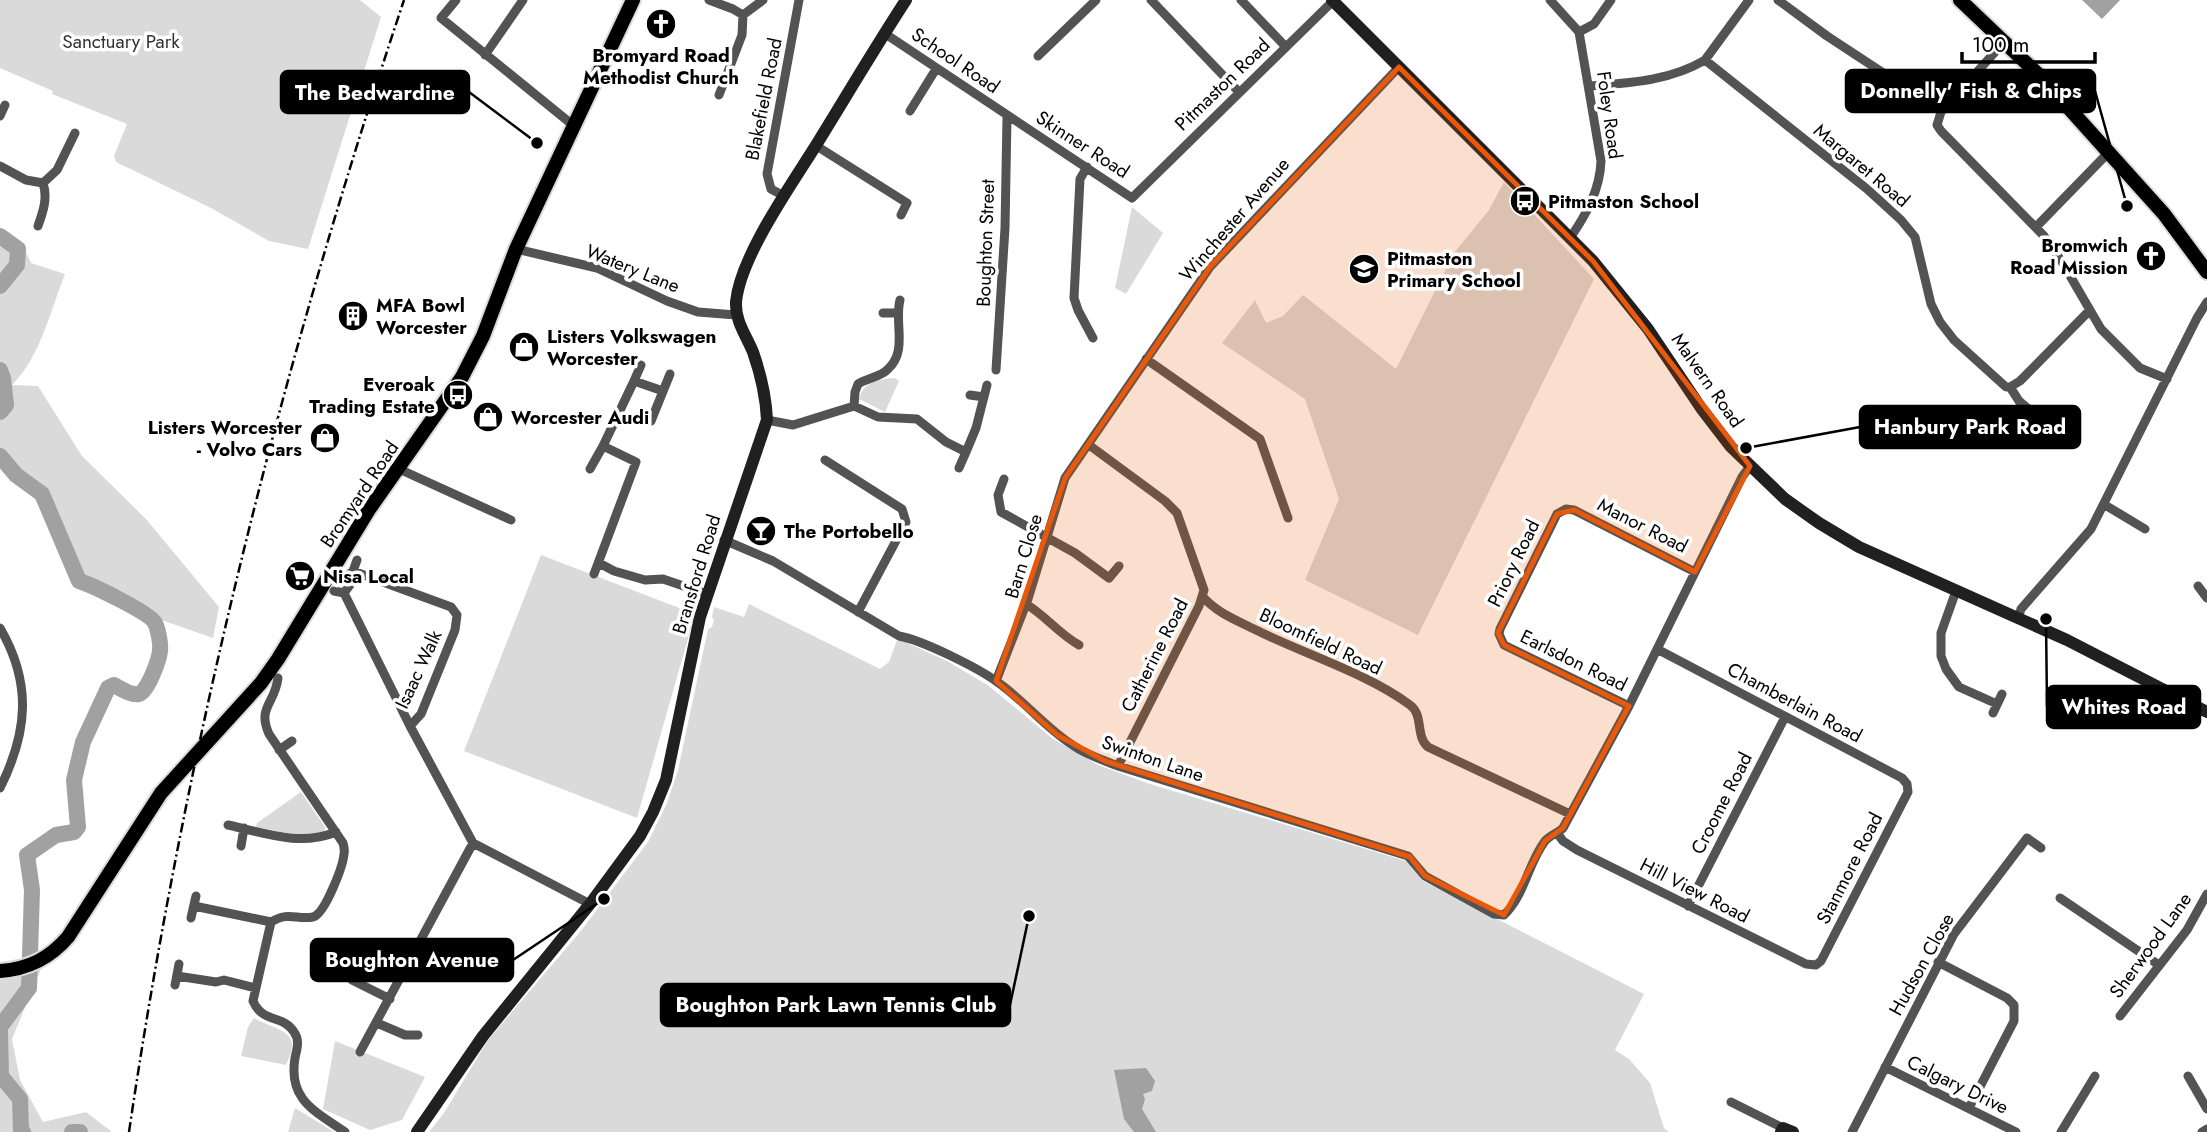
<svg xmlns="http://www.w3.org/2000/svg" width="2207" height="1132" font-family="Jost,sans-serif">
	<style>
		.green { fill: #dadada }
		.water { fill: #a1a1a1 }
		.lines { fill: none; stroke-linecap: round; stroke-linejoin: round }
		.river { stroke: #a1a1a1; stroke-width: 16 }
		.primary-casing { stroke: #dbdbdb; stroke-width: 18 }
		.street { stroke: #535353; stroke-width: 9 }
		.secondary { stroke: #202020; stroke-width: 12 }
		.primary { stroke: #000; stroke-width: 14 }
		.rail { stroke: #000; stroke-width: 2.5; stroke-dasharray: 10 3.5 2 3.5; stroke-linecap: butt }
		.marked { fill: #e8590c; fill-opacity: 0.2; stroke: #e8590c; stroke-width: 5; stroke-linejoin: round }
		.labels { text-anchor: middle; stroke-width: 7; stroke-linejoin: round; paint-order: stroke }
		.park-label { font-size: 19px; fill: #313131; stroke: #fff }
		.poi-label { font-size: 19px; font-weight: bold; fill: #000; stroke: #fff; text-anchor: start }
		.street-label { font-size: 19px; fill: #000; stroke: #fff }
		.leader { fill: none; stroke: #000; stroke-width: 2.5 }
		.callout-dot { fill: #000; stroke: #fff; stroke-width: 2.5 }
		.callout { fill: #000; stroke: #000; stroke-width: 2.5 }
		.callout-label { font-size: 21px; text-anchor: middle; font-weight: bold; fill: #fff }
	</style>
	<rect width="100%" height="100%" fill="#fff"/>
	<!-- green -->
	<path class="green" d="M0,0H360L381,17L308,249L269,241L211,208L116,162L114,156L127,124L52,94L53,91L0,68Z
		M1504,182L1594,279L1418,635L1305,580L1339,499L1305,399L1222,343L1255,300L1266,323L1283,316L1303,295L1396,369L1454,253L1489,210Z
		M1132,207L1163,233L1126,294L1115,288Z
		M0,231L23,246L31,263L65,274C50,311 41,356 12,385L38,386L82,456L146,519L219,607L213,638L147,615L92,585L79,581L42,494L12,480L0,462Z
		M895,378L899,381L885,412L859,399C863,382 879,379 895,378Z
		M541,555L695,614L637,818L464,751Z
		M749,604L880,669L889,662L897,640L903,641L947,661L989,686L1053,739L1098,765L1150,784L1406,861L1423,881L1644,994L1615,1050L1629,1059L1650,1083L1664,1128L1669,1132H429L444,1113L488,1040L580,932L648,842L667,803L678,770L708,629L712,627L714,620L712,617L714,607L744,617Z
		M301,792L325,827V832L303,836L256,827L257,823Z
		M41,969L12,1039L20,1080L43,1122L86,1112L112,1132H0V979Z
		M254,1018C278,1032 304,1029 286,1065L241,1056L248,1027Z
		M335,1041L425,1077L402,1120L370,1130L323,1109Z
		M295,1108L334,1132H288Z"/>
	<!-- water -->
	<path class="water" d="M2082,0H2120L2102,19Z
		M1146,1068L1155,1081L1152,1091L1143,1094L1145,1099L1142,1109L1156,1132H1134L1124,1119L1114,1070Z"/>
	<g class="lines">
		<!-- river -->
		<path class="river" d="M0,236L18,249L17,265L0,286
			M0,370L3,378L6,405L0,412
			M0,456L16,475L42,494L79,581C92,585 150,613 155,623C158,629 161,644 160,651C159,660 148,691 139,694C132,696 120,688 114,685L108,688L83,742L74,780L78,827L74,832L56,835L27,855L32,890L29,988L0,1027
			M0,1031L1,1076L20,1099L21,1131L23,1132
			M72,1132H80"/>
		<!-- primary casing -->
		<g class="primary-casing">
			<path id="primary" d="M1960,0L2040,76L2164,214L2207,272
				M0,971C29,969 50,958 68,937L161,793L261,683L278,659L368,511L462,377L483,336L516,249L633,0"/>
		</g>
		<!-- street -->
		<path class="street" d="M456,0L441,18L574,126
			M709,0L733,9L743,15L763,0
			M1151,0L1238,91
			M1241,0L1285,46
			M1550,0L1579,32L1601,161C1600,190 1586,215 1570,238
			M1778,0L1827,36L1894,80
			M1579,32L1594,24L1611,0
			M884,33L1132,198L1334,0
			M2004,42L1941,112L1937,125L1941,131L2044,236L2062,262L2101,329L2140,368L2167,379
			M485,55L523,0
			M1038,56L1096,0
			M1705,60L1867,189L1901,220L1915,237L1931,304L1940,322L1954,340L2006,387H2010L2020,381L2090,310
			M1590,86C1629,83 1670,81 1705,60L1749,0
			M719,95L742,35L743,15
			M910,111L936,69
			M0,116L5,105
			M815,145L907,203L901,215
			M0,166L26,180L43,183L57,170L75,133
			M1087,167L1080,179L1074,298L1078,310L1093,338
			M784,196L771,189L767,174L799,0
			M38,226C43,212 48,198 43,183
			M2036,227L2109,152
			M516,249L597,268L667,301L698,312L736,315
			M883,313H897
			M1146,359L1260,439L1288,518
			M996,370L1005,228L1007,117
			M634,381L641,365
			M2010,387L2019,401L2046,424
			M970,395L984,397
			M854,406L855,392L858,384C867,378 881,377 888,369C908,351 894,323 900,300
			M767,420L793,425L854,406L878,417L917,419L946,442L966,452L976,428L987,385
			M651,421L670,374
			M1089,445L1165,501L1177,513L1204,590L1199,606L1118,766
			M825,460L902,509L906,522L858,612
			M959,468L966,452
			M399,469L511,520
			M590,469L603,446
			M1004,479L998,495L1001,512L1075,553L1109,578L1119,566
			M2105,505L2145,529
			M724,540L773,561L899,636C922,640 976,667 996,681C1024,700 1045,728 1074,746C1087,755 1103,760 1118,766L1408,856L1425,876L1494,914L1504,915C1525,895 1528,863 1545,841C1550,835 1558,833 1563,828L1629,706L1742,477L1750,466
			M599,563L614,571L645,580L663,579L707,594
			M353,571L451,607L457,615L455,630L421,714L410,726
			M594,574L636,462L603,446L634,381L663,391
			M348,575L353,571L357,560
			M2198,586L2207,598
			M334,591L344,593L352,582
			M1956,591L1941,633V656L1946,669L1959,687L1997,704
			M344,593L410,726L473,843L590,904
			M1202,596C1217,613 1236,620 1256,630C1304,654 1367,673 1410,705C1424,715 1415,736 1428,747L1570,814
			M1026,604C1046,616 1059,634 1079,645
			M2018,619L2021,609L2091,529L2197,318L2207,302
			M0,628C32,683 28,732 0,788
			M278,678C275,704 257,707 269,734L343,843C344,847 345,850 344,854C343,866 325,914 313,917C296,920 289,911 271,922L253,1001C263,1024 283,1014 294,1032C300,1040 297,1049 295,1058C288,1100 315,1111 345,1132
			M996,681L1028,599L1065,478L1210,267L1399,67
			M1629,706L1504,645L1499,634L1500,629L1557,514L1566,509L1574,510L1695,572
			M1993,713L2002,694
			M279,750L292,741
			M228,825C265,833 299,847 336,832
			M1557,833L1563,841L1577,850L1806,964L1816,965L1821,961L1908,792L1907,784L1902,778L1657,649
			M241,846L244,828
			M2060,898L2159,965
			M194,906L271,922
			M1688,906L1785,717
			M191,918L196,896
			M1938,962L2007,998L2014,1005V1021L1969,1108
			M177,976L216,982L224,980L255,988
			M352,980L390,999
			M175,985L179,964
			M2120,1016L2187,930L2207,894
			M377,1023L405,1035H418
			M360,1052L473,843
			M1885,1067L2016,1132
			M2188,1076L2207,1109
			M1731,1102L1783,1128
			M1852,1132L1954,934L2027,838L2041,848
			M2061,1132L2095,1076
			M2202,1132L2207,1129"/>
		<!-- secondary -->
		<path class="secondary" d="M1332,0L1593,261L1648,329L1701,408L1731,447L1785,499L1819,523L1859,547L2067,640L2207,712
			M417,1132L483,1036L590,904L640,836L653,812L666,780L700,617L767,420C766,396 761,375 753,352C746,335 735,321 736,302C740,258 789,188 813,150C844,100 874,49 906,0
			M1781,1132L1783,1128L1793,1132"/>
		<!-- primary -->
		<use href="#primary" class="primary"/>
		<!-- rail -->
		<path class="rail" d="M129,1132C186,745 280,371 404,0"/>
	</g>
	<!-- marked area -->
	<path class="marked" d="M1399,67L1593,261L1750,466L1695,572L1574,510L1557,514L1498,633L1504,645L1629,706L1563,828L1545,841L1504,915L1425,876L1410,857L1105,761L1057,735L996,681L1065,478L1210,267Z"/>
	<!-- icons -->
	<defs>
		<g id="church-disc" transform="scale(1.575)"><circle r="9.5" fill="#000" stroke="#fff"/><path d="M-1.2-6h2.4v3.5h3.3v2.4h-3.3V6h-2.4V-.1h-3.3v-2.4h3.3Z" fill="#fff"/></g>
		<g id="bus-disc" transform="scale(1.575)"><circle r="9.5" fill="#000" stroke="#fff"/><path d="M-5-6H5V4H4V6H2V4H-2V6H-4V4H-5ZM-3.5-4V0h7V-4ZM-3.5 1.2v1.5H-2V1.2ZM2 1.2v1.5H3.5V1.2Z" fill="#fff"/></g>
		<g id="school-disc" transform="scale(1.575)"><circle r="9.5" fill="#000" stroke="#fff"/><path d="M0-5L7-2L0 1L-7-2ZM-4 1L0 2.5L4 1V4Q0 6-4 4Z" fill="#fff"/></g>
		<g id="building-disc" transform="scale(1.575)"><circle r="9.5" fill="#000" stroke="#fff"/><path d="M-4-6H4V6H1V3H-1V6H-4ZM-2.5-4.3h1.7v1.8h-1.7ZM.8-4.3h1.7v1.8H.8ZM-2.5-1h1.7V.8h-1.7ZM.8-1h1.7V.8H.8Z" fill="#fff"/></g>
		<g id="shop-disc" transform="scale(1.575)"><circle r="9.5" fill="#000" stroke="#fff"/><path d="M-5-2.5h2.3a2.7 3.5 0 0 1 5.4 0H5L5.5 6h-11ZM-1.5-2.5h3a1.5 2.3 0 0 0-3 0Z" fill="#fff"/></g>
		<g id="bar-disc" transform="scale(1.575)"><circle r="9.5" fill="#000" stroke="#fff"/><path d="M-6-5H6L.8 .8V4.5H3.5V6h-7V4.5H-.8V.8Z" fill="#fff"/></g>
		<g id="supermarket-disc" transform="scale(1.575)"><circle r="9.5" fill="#000" stroke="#fff"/><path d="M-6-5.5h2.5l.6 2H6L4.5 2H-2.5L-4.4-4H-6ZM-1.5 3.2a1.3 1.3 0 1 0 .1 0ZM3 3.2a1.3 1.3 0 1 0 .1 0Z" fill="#fff"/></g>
	</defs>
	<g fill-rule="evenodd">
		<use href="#church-disc" x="661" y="24"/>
		<use href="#bus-disc" x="1525" y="201"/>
		<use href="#church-disc" x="2151" y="256"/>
		<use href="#school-disc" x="1364" y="269"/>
		<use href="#building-disc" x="353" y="316"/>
		<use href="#shop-disc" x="524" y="347"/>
		<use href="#bus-disc" x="458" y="395"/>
		<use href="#shop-disc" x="488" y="417"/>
		<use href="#shop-disc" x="325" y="438"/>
		<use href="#bar-disc" x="761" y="531"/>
		<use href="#supermarket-disc" x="300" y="576"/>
	</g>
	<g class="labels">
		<!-- park labels -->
		<g class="park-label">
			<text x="121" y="48">Sanctuary Park</text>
		</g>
		<!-- poi labels -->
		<g class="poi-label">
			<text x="661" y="62" text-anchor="middle">Bromyard Road<tspan x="661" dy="22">Methodist Church</tspan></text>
			<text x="1548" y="208">Pitmaston School</text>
			<text x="2128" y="252" text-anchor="end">Bromwich<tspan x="2128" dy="22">Road Mission</tspan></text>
			<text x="1387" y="265">Pitmaston<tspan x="1387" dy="22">Primary School</tspan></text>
			<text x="376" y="312">MFA Bowl<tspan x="376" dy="22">Worcester</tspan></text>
			<text x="547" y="343">Listers Volkswagen<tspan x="547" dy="22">Worcester</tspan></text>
			<text x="435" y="391" text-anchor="end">Everoak<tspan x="435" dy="22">Trading Estate</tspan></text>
			<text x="511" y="424">Worcester Audi</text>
			<text x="302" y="434" text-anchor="end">Listers Worcester<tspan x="302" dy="22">- Volvo Cars</tspan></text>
			<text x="784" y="538">The Portobello</text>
			<text x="323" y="583">Nisa Local</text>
		</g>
		<!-- street labels -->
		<g class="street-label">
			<text transform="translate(956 60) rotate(34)" y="7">School Road</text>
			<text transform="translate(1222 84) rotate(-44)" y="7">Pitmaston Road</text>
			<text transform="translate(763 99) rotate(-79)" y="7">Blakefield Road</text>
			<text transform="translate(1610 115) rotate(82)" y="7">Foley Road</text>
			<text transform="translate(1083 144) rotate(33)" y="7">Skinner Road</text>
			<text transform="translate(1862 165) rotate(40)" y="7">Margaret Road</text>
			<text transform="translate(1234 219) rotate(-49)" y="7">Winchester Avenue</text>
			<text transform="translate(985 243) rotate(-88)" y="7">Boughton Street</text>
			<text transform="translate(633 268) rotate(22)" y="7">Watery Lane</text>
			<text transform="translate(1708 380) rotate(55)" y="7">Malvern Road</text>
			<text transform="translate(359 494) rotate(-56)" y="7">Bromyard Road</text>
			<text transform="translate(1643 525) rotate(27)" y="7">Manor Road</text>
			<text transform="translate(1023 556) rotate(-73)" y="7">Barn Close</text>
			<text transform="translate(1513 563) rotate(-64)" y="7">Priory Road</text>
			<text transform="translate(696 574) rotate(-73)" y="7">Bransford Road</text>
			<text transform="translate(1321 641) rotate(25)" y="7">Bloomfield Road</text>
			<text transform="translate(1154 655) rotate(-63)" y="7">Catherine Road</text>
			<text transform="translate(1574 660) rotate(26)" y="7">Earlsdon Road</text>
			<text transform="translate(418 669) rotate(-65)" y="7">Isaac Walk</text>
			<text transform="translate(1795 702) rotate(28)" y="7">Chamberlain Road</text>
			<text transform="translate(1153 758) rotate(19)" y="7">Swinton Lane</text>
			<text transform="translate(1721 803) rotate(-63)" y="7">Croome Road</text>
			<text transform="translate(1849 868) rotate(-63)" y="7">Stanmore Road</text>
			<text transform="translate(1695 890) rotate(27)" y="7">Hill View Road</text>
			<text transform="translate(2150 945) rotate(-54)" y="7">Sherwood Lane</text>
			<text transform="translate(1921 964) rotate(-61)" y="7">Hudson Close</text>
			<text transform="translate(1958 1084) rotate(26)" y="7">Calgary Drive</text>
		</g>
	</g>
	<!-- callouts -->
	<path class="leader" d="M2127 206L2095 91M537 143L469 92M1746 448L1860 427M2046 619L2047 707M604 899L513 960M1029 916L1010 1005"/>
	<g class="callout-dot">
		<circle cx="2127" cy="206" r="7"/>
		<circle cx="537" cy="143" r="7"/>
		<circle cx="1746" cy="448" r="7"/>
		<circle cx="2046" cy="619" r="7"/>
		<circle cx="604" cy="899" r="7"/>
		<circle cx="1029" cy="916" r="7"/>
	</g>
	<g class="callout">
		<rect x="1846" y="70" width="249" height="42" rx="7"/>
		<rect x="281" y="71" width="188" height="42" rx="7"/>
		<rect x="1860" y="406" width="220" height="42" rx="7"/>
		<rect x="2047" y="686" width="153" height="42" rx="7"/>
		<rect x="311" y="939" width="202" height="42" rx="7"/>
		<rect x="661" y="984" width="349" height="42" rx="7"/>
	</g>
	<g class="callout-label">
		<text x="1971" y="98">Donnelly' Fish &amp; Chips</text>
		<text x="375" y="100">The Bedwardine</text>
		<text x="1970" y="434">Hanbury Park Road</text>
		<text x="2124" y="714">Whites Road</text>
		<text x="412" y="967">Boughton Avenue</text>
		<text x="836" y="1012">Boughton Park Lawn Tennis Club</text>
	</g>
	<!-- scale -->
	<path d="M1962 52v10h133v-10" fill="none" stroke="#000000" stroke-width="3.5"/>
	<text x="1972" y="52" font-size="21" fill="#000000" stroke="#ffffff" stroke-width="5" paint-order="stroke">100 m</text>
</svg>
